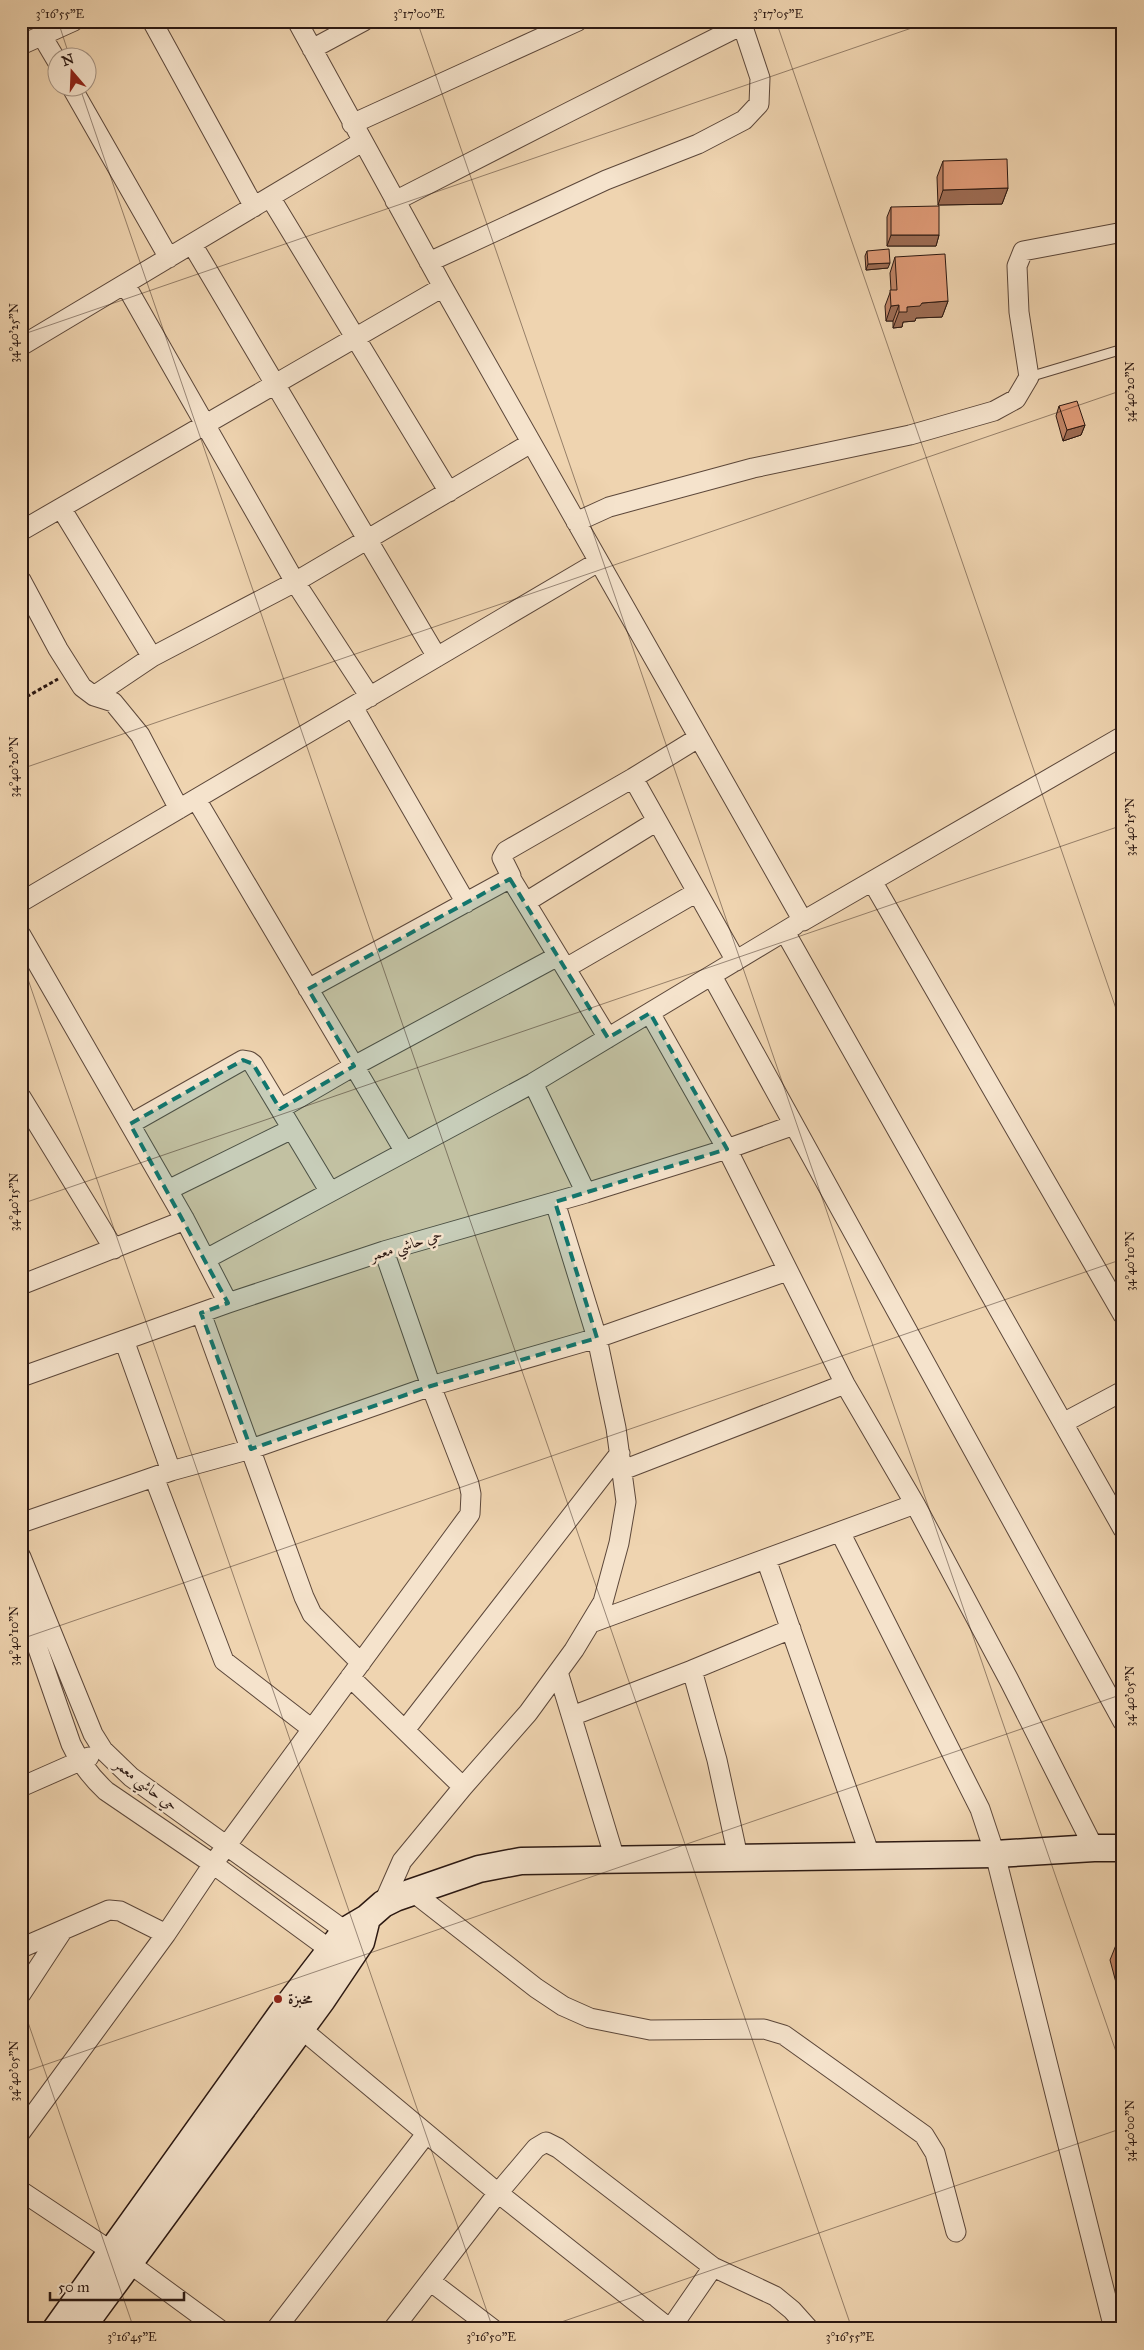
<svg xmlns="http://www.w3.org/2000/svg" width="1144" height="2350" font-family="'IM FELL Great Primer',Amiri,serif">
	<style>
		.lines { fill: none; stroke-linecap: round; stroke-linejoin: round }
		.lane-casing { stroke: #5c473a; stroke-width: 11 }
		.street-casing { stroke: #5c473a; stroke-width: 21 }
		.secondary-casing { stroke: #2b1812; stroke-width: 29 }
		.path { stroke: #2b1812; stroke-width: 3; stroke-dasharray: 4 2.5; stroke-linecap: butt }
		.lane { stroke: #f5e3cc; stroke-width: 9 }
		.street { stroke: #f5e3cc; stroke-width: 19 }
		.secondary { stroke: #f5e3cc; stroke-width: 26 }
		.wall { fill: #c28668; stroke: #2b1812 }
		.shaded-wall { fill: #9e6d55; stroke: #2b1812 }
		.building { fill: #e19c79; stroke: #2b1812 }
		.marked { fill: #0f766e; fill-opacity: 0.2; stroke: #0f766e; stroke-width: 4; stroke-dasharray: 10 6; stroke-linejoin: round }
		.ticks { fill: none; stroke: #2b1812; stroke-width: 1; stroke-opacity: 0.45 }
		.poi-dot { fill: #8f2418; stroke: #f5e3cc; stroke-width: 2 }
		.labels { text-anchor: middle; stroke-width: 5; stroke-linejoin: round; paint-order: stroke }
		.street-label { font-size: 15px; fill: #2b1812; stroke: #f5e3cc }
		.poi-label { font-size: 15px; font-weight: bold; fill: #2b1812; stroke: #f5e3cc; text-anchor: start }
		.neatline { fill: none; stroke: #2b1812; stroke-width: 2 }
		.ticks-label { font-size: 12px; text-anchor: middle; fill: #2b1812 }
	</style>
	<rect width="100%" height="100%" fill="#efd4b0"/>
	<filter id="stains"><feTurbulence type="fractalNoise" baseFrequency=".004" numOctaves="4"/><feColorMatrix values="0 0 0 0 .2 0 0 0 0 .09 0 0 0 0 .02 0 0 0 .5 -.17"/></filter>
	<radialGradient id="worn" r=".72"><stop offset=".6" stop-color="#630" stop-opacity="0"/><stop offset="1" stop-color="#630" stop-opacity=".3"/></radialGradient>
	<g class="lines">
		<!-- lane casing -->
		<g class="lane-casing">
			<path id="lane" d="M1029,377L1123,349"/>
		</g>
		<!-- street casing -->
		<g class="street-casing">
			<path id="street" d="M152,21L254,207
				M297,21L443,287L803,921L1123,736
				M42,36L58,63
				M21,45L74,21
				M312,49L364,21
				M72,88L169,258
				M352,124L578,21
				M270,197L449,492
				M395,201L569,112L742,25
				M192,244L437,657
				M429,262L606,180L698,144L744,120L759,104L760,78L741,21
				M21,346L362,142
				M61,508L152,657L295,582L125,284
				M576,522L609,507L753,468L910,435L994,411L1016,399L1029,377L1019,312L1017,266L1023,251L1123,232
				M21,531L443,287
				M21,580L58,649L82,687L94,696L113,702L140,735L179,809
				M94,696L152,657
				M370,697L295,582L531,443
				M353,707L466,903
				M633,778L736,961
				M196,799L405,1152
				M510,877L608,1038
				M872,881L1123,1315
				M21,902L598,562
				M526,902L657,821
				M785,932L1123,1529
				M21,935L185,1220L228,1303
				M566,968L697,892
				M712,976L1123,1722
				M308,989L505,881L511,876L502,858L506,851L633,778L698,738
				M650,1013L727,1149L845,1384L915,1504L1009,1680L1094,1848
				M533,1083L586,1193
				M21,1097L114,1249
				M280,1109L354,1066L558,956
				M130,1124L243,1060L249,1061L253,1064L330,1192
				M168,1190L292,1129
				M206,1259L533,1083L795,925
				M21,1285L185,1220
				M201,1313L304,1597L312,1614L361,1663
				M124,1340L171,1471
				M21,1377L228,1303L384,1251L586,1193L727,1149L794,1125
				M1063,1423L1123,1391
				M623,1470L845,1384
				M154,1477L224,1661L312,1729
				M21,1523L171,1471L251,1449L431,1386L597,1338L787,1271
				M840,1532L980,1809L995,1854L1114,2329
				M21,1557L93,1734L103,1750L131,1777L355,1938
				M766,1559L870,1855
				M21,1600L71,1744C80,1763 91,1777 106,1791L213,1864L340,1957
				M591,1623L915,1504
				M558,1672L615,1859
				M350,1677L463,1787
				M572,1716L692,1670
				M405,1730L620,1453
				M21,1787L89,1757
				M738,1857L717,1760L692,1670L791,1629
				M413,1892L536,1988L563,2006L590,2018L650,2030L764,2029L784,2035L924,2135L935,2153L956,2232
				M383,1904L402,1861L463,1787L528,1713L574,1650L603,1602L619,1543L626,1502L616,1428L597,1338L555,1202
				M21,1948L109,1910L120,1911L166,1934L213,1864L470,1514L471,1494L469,1484L431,1386L384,1251
				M21,1994L63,1930
				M293,2022L498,2193L670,2329
				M21,2132L166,1934
				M21,2191L129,2263L219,2329
				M713,2267L775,2296L792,2310L809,2329
				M430,2281L493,2329
				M276,2329L426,2134
				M393,2329L498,2193L536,2148L546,2142L558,2148L713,2267L671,2328"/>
		</g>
		<!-- secondary casing -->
		<g class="secondary-casing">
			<path id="secondary" d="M56,2329L282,2013L345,1931L367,1918L383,1904L395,1898L479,1869L521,1861L995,1854L1094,1848H1123
				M81,2329L322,2000L361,1942L367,1918"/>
		</g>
		<!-- path -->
		<path class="path" d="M21,700L58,679"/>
		<!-- lane -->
		<use href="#lane" class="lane"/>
		<!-- street -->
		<use href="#street" class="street"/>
		<!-- secondary -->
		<use href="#secondary" class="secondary"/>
	</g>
	<!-- wall -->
	<path class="wall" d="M943,161L1008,188L1002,204L938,205L937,177Z
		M891,207L939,235L936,246H887V217Z
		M867,251L888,268L866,270L865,256Z
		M895,257L948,301L942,317L916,318L915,321L903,322L902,327L893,328V321H886L885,306L891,290L890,273Z
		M1059,406L1085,425L1081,435L1063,441L1056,416Z
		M1123,1943V2009L1110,1960L1116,1945Z"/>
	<!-- shaded-wall -->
	<path class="shaded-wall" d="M1008,188L1002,204L938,205L943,190Z
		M891,235H939L936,246H887Z
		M890,263L888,268L866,270L868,264Z
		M948,301L942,317L916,318L915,321L903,322L902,327L893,328L899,312L907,307L922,303Z
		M899,305L893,321H886L891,306Z
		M1085,425L1081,435L1063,441L1067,430Z"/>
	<!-- building -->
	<path class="building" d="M1007,159L1008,188L943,190V161Z
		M939,206V235H891V207Z
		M889,249L890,263L868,264L867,251Z
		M945,254L948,301L922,303L920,306L907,307V312H899V305L891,306L890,290H897L895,257Z
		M1077,401L1085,425L1067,430L1059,406Z
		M1123,1943V1972L1116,1945Z"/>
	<!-- marked area -->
	<path class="marked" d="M510,879L608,1038L650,1013L727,1149L555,1202L597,1338L431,1386L251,1449L201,1313L228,1303L130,1124L243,1060L253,1064L280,1109L354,1066L308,989Z"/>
	<!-- ticks -->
	<path class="ticks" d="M58,21L70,58M417,21L1123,2072M776,21L1123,1029M80,88L852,2329M21,335L932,21M21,769L1123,390M21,959L493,2329M21,1204L1123,825M21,1639L1123,1259M21,2002L134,2329M21,2073L1123,1694M541,2329L1123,2128"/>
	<!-- markers -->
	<circle class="poi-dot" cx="278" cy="1999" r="5"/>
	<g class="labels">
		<!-- street labels -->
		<g class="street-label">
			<text transform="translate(406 1245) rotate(-17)" y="5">حي حاشي معمر</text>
			<text transform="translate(146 1785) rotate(38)" y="5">حي حاشي معمر</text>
		</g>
		<!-- poi labels -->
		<g class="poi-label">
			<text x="288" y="2004">مخبزة</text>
		</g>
	</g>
	<!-- margin -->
	<rect width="1144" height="2350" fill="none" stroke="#efd4b0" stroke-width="55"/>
	<!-- north arrow -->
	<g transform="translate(72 72) rotate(341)"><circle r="24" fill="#f5e3cc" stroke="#a49282"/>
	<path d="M0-4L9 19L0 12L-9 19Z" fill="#8f2418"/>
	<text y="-8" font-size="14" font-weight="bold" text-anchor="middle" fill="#2b1812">N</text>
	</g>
	<!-- scale -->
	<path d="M50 2292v8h134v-8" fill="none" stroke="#2b1812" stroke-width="2.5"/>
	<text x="58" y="2292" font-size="15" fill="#2b1812" stroke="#f5e3cc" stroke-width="4" paint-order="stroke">50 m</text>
	<rect x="28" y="28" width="1088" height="2294" class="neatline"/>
	<g class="ticks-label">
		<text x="60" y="18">3°16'55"E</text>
		<text x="419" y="18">3°17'00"E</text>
		<text x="778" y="18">3°17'05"E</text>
		<text transform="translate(14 333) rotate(-90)" y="4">34°40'25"N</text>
		<text transform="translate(1130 392) rotate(-90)" y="4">34°40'20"N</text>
		<text transform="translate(14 767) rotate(-90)" y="4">34°40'20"N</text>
		<text transform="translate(1130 827) rotate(-90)" y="4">34°40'15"N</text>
		<text transform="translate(14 1202) rotate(-90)" y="4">34°40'15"N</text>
		<text transform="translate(1130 1261) rotate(-90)" y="4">34°40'10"N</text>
		<text transform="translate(14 1636) rotate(-90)" y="4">34°40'10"N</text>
		<text transform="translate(1130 1696) rotate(-90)" y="4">34°40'05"N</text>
		<text transform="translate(14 2071) rotate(-90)" y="4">34°40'05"N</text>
		<text transform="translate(1130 2131) rotate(-90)" y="4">34°40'00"N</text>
		<text x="132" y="2341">3°16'45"E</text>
		<text x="491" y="2341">3°16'50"E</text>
		<text x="850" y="2341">3°16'55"E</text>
	</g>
	<rect width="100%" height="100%" filter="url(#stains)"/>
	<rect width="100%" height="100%" fill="url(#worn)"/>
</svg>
